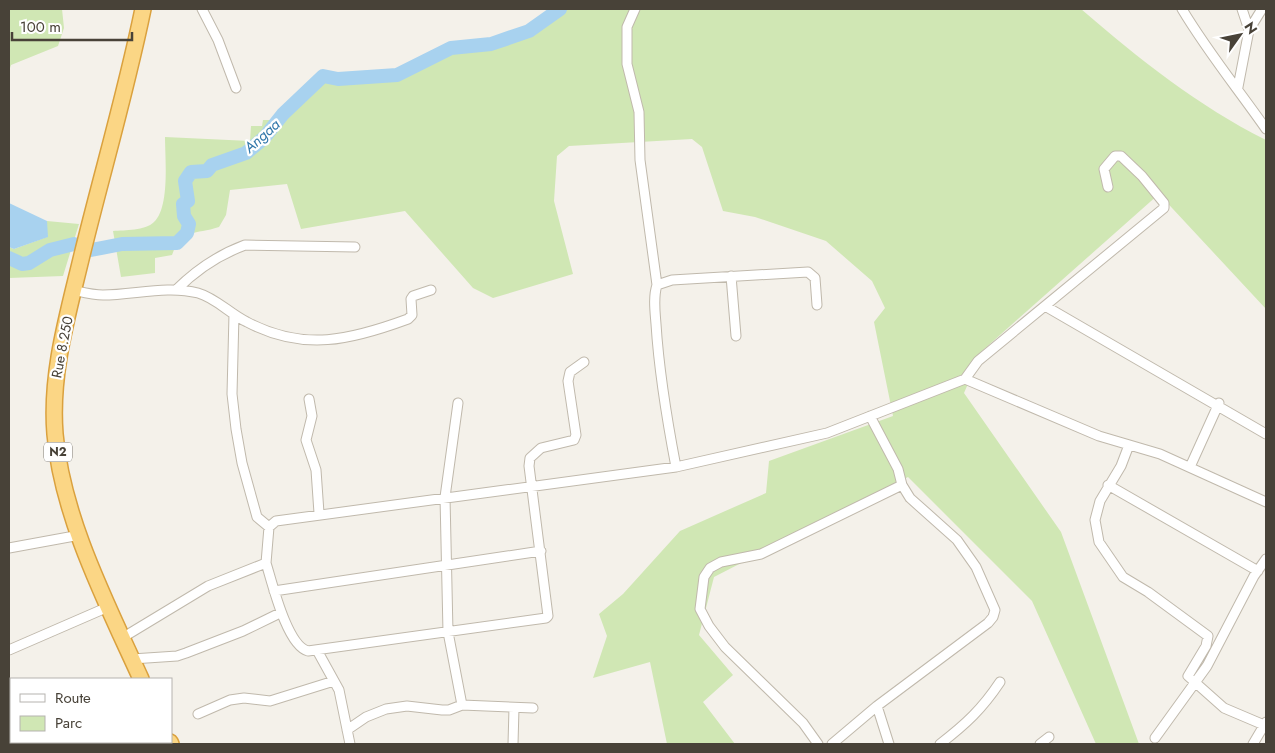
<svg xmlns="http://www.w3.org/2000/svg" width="1275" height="753" font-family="Jost,sans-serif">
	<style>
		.green { fill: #d0e7b4 }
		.water { fill: #a8d2ef }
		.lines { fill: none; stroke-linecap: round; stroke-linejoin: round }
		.river { stroke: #a8d2ef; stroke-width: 14 }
		.minor-casing { stroke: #c0b9ac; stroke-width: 11 }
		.trunk-casing { stroke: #daa13e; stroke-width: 18 }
		.minor { stroke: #fff; stroke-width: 9 }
		.trunk { stroke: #fbd685; stroke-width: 15 }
		.labels { text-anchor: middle; stroke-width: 4.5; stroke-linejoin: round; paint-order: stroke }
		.shield { fill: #fff; stroke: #7f7b74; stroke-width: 1 }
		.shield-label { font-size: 12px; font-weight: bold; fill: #484238 }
		.street-label { font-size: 14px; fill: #484238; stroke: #fff }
		.water-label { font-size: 15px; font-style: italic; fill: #3177aa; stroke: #fff }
	</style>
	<rect width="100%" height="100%" fill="#f4f1ea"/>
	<!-- green -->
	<path class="green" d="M9,9H62L64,28L58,46L11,65L9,71Z
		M560,9H1081C1139,59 1198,106 1266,140V309L1159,194L982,351L964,393L1061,532L1139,744H1096L1032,601L908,477L714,577L699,635L733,675L703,702L735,744H667L650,662L593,678L607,636L599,614L623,594L680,531L766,493L769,461L893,416L874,322L885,308L872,281L826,241L755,217L723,211L702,147L692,139L569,146L557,156L554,201L573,274L493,298L473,288L405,211L301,229L287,184L230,190L226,215L219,227C195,235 182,228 172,255L155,258V273L121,277L113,231C125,230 145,231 154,222C170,207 165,158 165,137L250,141L251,126H262L263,120H275L323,76L338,79L397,75L451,48L491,44L529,31Z
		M47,221L79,224L63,276L9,278V247L14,249L47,237Z"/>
	<!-- water -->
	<path class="water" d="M9,203L47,221L48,237L14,249L9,247Z"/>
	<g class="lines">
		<!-- river -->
		<path class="river" d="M9,258L22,264L29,263L50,250L74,244L91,250L122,244L177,243L187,233L189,224L184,216L183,204L188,201L185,181L191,172L207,171L212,165L246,153L264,138L283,114L323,76L338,79L397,75L451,48L491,44L529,31L560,9"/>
		<!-- minor casing -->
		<g class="minor-casing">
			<path id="minor" d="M202,9L218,40L236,88
				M635,9L627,27V64L639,112L640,160L657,285
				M1182,9C1207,51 1238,89 1266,129
				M1242,9L1249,30
				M1238,87L1249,30L1262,9
				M731,276L736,336
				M73,290C82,292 93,295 103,295C134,295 167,285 198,293C216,298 230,314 247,322C304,352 351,340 408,319L412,315L411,299L413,296L431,290
				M176,290C196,270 218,255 245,245L355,247
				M1045,306L1266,434
				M234,314L232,394L236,429L242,463L257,517L269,527
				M965,379L1099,436L1160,454L1266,502
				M309,399L312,416L306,440L316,470L319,513
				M458,403L445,497L448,632L462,705
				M1129,445L1121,466L1100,501L1095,520L1099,542L1123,577L1148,592L1208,636L1206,646L1188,676L1224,708L1264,725
				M676,467C667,420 659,372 656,324C655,311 653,297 657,285L672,280L808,272L815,278L817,305
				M1190,467L1219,403
				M1108,485L1258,571
				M9,548L80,535
				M266,563C272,582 287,646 308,651L546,618L548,616L529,466L530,458L541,448L574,440L576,435L568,381L570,372L584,362
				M274,591L541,551
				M122,638L208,586L266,563L269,527L276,521L676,467L827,433L965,379L978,361L1164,208V203L1142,176L1121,156H1115L1104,169L1108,187
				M9,650L108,607
				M318,652L339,690L350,744
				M132,659L177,656L186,653L243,631L280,613
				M877,706L889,744
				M198,714L230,700L244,698L270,701L334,681
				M347,730L366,717L386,709L407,706L442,710H449L462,705L533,708
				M1155,738L1207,666L1254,576L1266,559
				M49,744L54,742
				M513,744L514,708
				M818,744L803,723L725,647L709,626L700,609L704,577L710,568L721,562L761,554L902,485
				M832,744L877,706L988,623L993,617L995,610L976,567L957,540L910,498L902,485L898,469L870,416
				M940,744C966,724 982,709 1000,682
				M1040,744L1049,737
				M1253,744L1266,722"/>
		</g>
		<!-- trunk casing -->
		<g class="trunk-casing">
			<path id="trunk" d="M141,679C107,604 62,517 55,434C50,373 68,314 82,255C102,173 126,92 143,9
				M170,742L171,744"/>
		</g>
		<!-- minor -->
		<use href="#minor" class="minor"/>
		<!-- trunk -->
		<use href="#trunk" class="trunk"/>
	</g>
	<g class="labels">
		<!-- shield labels -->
		<rect class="shield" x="44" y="442.5" width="28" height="19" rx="4"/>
		<g class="shield-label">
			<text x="58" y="456">N2</text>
		</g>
		<!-- street labels -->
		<g class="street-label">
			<text transform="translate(62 347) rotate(-79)" y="5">Rue 8.250</text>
		</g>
		<!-- water labels -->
		<g class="water-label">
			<text transform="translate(262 136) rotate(-42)" y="5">Angaa</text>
		</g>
	</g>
	<!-- border -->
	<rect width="1275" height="753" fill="none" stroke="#484238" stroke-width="20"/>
	<!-- legend -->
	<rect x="10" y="678" width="162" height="65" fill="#ffffff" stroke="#b6b3af"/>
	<rect x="20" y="694" width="25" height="8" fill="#ffffff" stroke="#b6b3af"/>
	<text x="55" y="703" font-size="15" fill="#484238">Route</text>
	<rect x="20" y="716" width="25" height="15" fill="#d0e7b4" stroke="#b6b3af"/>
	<text x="55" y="728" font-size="15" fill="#484238">Parc</text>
	<!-- north arrow -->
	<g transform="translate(1240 35) rotate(57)" stroke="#ffffff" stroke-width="4" paint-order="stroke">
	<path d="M0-4L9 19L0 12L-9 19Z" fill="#484238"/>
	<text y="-8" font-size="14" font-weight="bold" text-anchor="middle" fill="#484238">N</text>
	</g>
	<!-- scale -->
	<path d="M12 32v8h120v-8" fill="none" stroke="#484238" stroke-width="2.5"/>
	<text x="20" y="32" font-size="15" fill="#484238" stroke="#ffffff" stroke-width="4" paint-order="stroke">100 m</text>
</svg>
